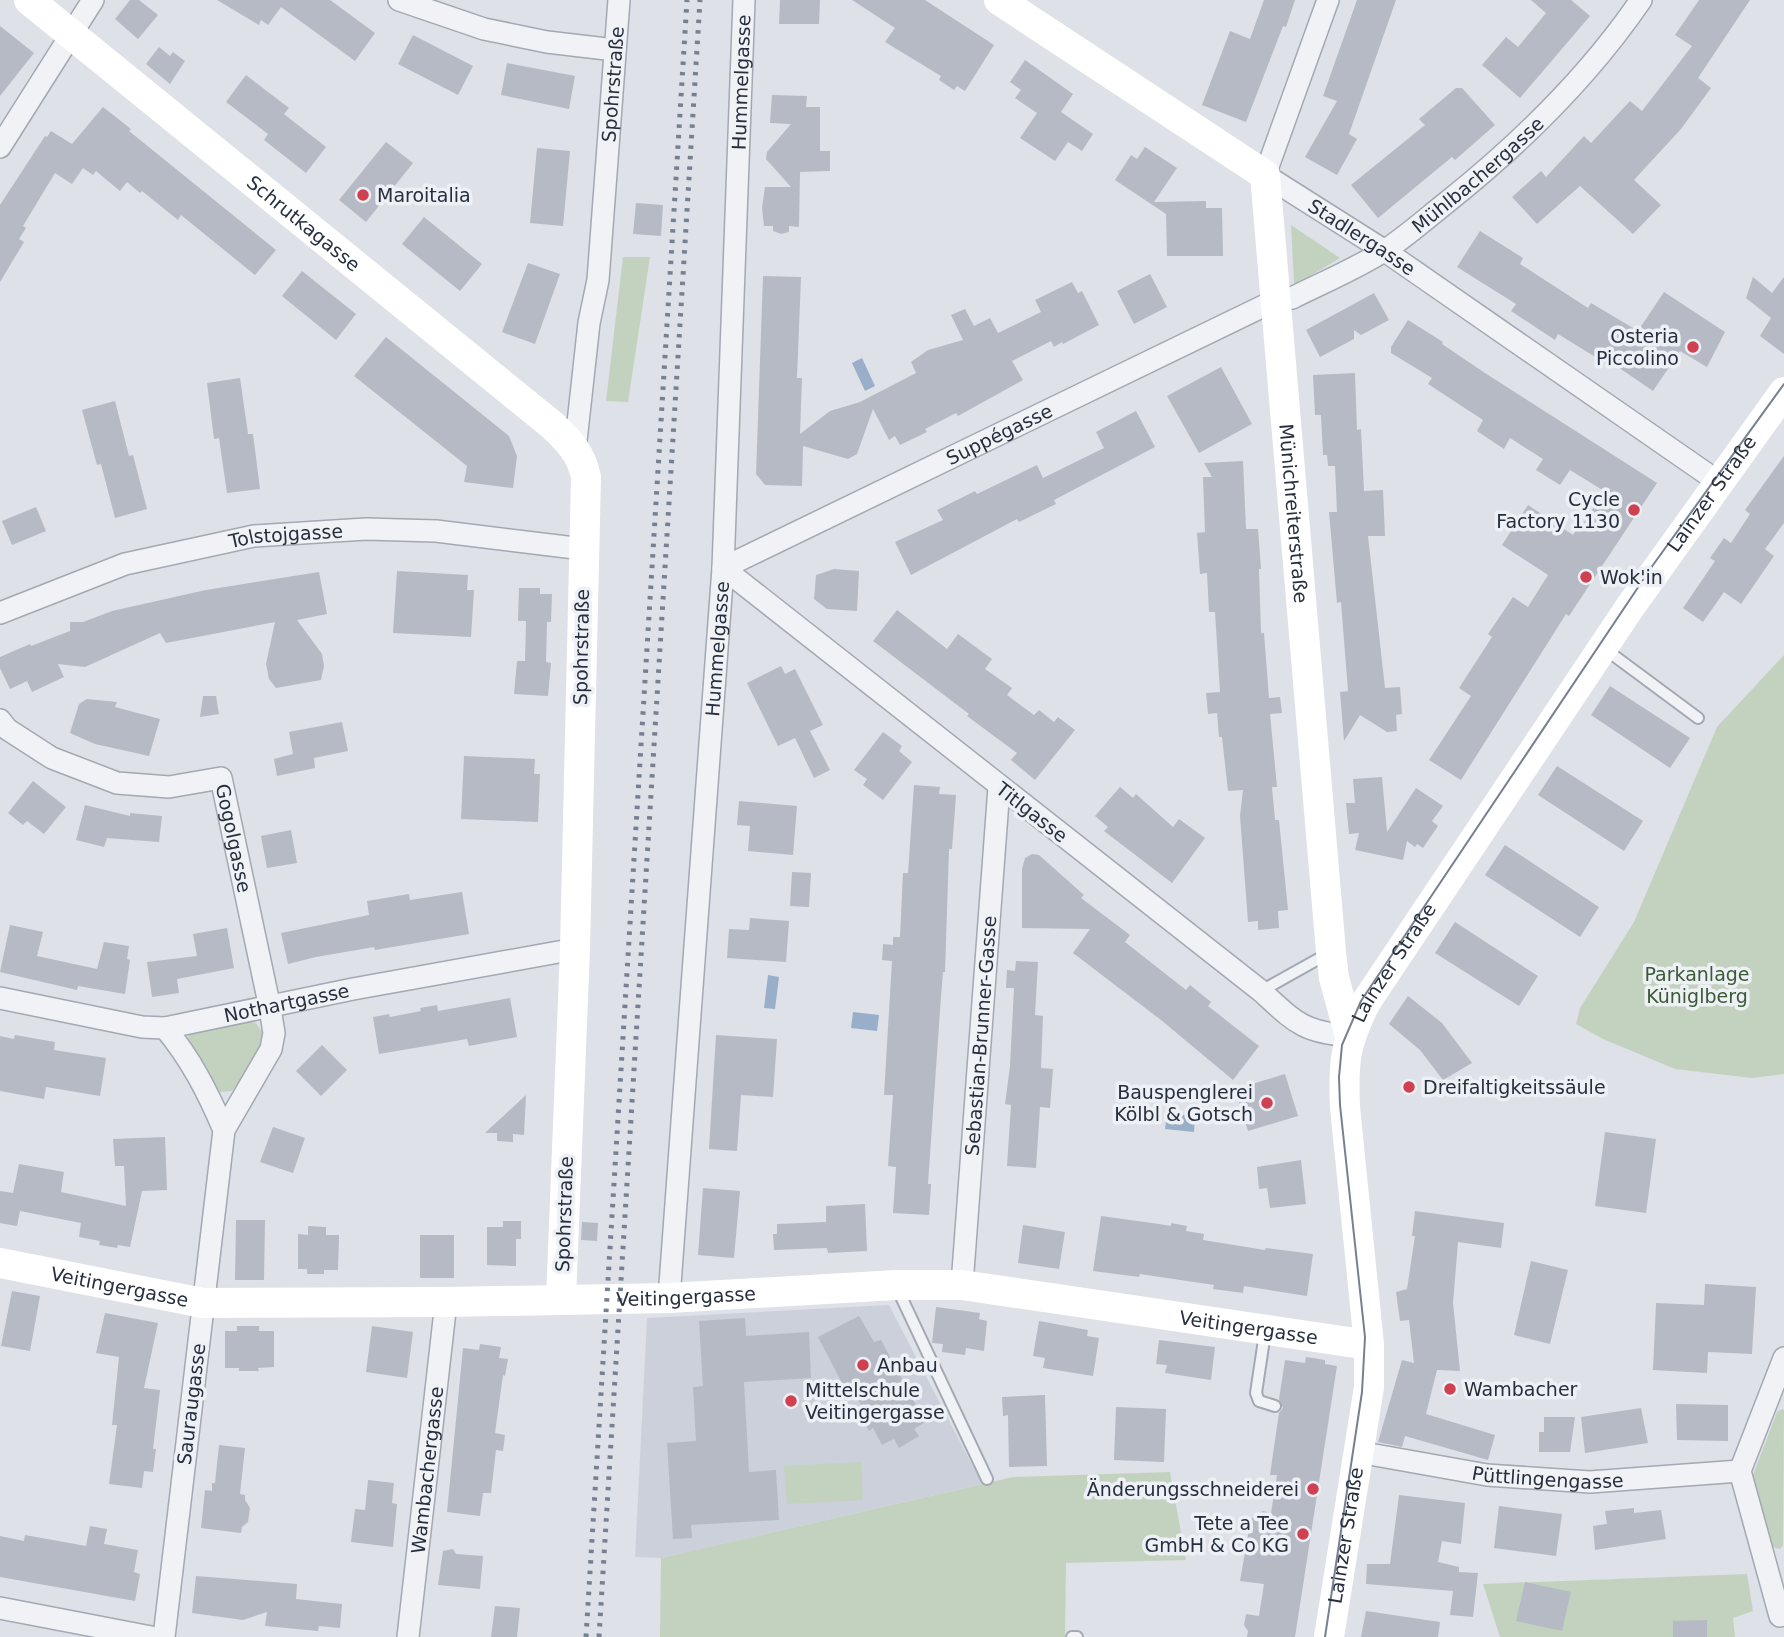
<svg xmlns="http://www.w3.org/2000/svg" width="1784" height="1637" font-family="'DejaVu Sans',sans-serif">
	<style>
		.built { fill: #ccd0da }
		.green { fill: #c3d2bf }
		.water { fill: #98aec9 }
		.building { fill: #b5bac4 }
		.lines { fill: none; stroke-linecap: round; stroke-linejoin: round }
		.lane-casing { stroke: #a3a8b2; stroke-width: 14 }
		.street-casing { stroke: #a3a8b2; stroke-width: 24 }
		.lane { stroke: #f0f2f6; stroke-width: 10 }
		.street { stroke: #f0f2f6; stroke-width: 21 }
		.secondary { stroke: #fff; stroke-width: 30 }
		.tram { stroke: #778091; stroke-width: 2 }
		.rail { stroke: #778091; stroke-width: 5; stroke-dasharray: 3.5 7; stroke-linecap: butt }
		.poi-dot { fill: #cf4051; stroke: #edf0f5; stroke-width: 2.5 }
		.labels { text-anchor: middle; stroke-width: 7; stroke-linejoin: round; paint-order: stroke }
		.street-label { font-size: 19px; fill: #272f3f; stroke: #edf0f5 }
		.poi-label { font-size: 19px; fill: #272f3f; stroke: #edf0f5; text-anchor: start }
		.park-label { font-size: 19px; fill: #3a5a34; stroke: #edf0f5 }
	</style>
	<rect width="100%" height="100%" fill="#dee1e8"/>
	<!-- built -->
	<path class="built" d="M889,1305L982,1484L661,1558L635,1557L647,1318Z"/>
	<!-- green -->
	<path class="green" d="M1291,225L1340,258L1297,284L1294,283Z
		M623,257H650L628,402L606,401Z
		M1784,655V1074L1752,1078L1675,1069L1603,1039L1576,1024L1580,1008L1634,922L1717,727Z
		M247,1021L256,1023L264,1035L263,1047L232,1091L220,1092L216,1089L187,1040L189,1035L196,1030Z
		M1782,1409L1784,1410L1783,1545L1780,1549L1772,1547L1753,1475L1777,1412Z
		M861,1462L863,1500L787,1504L784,1466Z
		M1170,1472L1186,1560L1066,1563L1065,1637H660L661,1558L1013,1477Z
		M1747,1574L1753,1611L1733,1618L1735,1637H1500L1483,1584Z"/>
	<!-- water -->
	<path class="water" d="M862,358L875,386L865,391L852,363Z
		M768,975L779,977L775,1009L764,1008Z
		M853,1012L879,1015L877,1031L851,1028Z
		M1168,1105L1173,1106V1114L1195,1116L1194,1132L1165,1129Z"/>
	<!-- building -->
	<path class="building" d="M130,0H139L158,15L138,39L115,19Z
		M217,0H330L375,33L355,61L281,7L268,25L261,20L259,25Z
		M780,0H820L819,24H779Z
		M852,0H925L994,45L965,91L957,86L954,90L939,80L941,76L885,42L895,28Z
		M1264,0H1295L1286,27L1283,26L1246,122L1202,105L1230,31L1250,39Z
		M1357,0H1396L1349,134L1357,139L1337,175L1305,157L1337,101L1323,96Z
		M1531,0H1571L1590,16L1520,98L1482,65L1506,37L1518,47L1546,13Z
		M1699,0H1750L1698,78L1711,88L1681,129L1634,180L1661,205L1633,234L1580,186L1537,224L1512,197L1541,171L1546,177L1584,136L1591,143L1630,101L1642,111L1692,46L1675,35Z
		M0,26L34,53L0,96Z
		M413,35L473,66L458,95L398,64Z
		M159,47L170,56L173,52L185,61L170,84L146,64Z
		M1025,60L1073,94L1061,112L1093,134L1082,151L1068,142L1055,161L1020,138L1037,113L1015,98L1021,90L1010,82Z
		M507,63L575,76L569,109L501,95Z
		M246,75L289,108L284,114L326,147L306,173L264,140L268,134L226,102Z
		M1456,88H1462L1495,125L1455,160L1452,157L1378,218L1351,185L1425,125L1419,119Z
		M772,95L807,96L806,107H820V151H830V171L800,172L799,227L789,226V232L781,234L773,231V226H764L762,208L765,187H791L766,159L767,152L791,124L770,123Z
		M103,107L131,129L129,131L276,250L255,275L181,215L178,220L142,191L140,193L127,182L120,191L96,171L93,175L83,168L72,184L55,173L23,226L26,228L19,239L24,242L0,282V205L45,136L47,137L51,131L72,144Z
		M386,142L413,163L366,222L339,200Z
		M1145,147L1177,168L1154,202L1206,201V208H1222L1223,256H1167L1166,214L1115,180L1131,155L1137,159Z
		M537,148L570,151L563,226L530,223Z
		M636,203L663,205L661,236L633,234Z
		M424,217L482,264L460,291L402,244Z
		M1480,231L1523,258L1520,264L1588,308L1591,303L1638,331L1664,292L1725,332L1707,367L1680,351L1653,391L1612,363L1610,366L1558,334L1555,340L1511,311L1516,304L1457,267Z
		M528,263L560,274L535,344L502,332Z
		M302,271L356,314L336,340L282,296Z
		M1150,274L1167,307L1134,324L1117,291Z
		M763,276L801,277L797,378H802L800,434L830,411L860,402L916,373L911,362L928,350L963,340L951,315L965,309L974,326L990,318L998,333L1041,312L1035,300L1072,282L1078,293L1082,291L1099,325L1063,344L1062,342L1054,347L1051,341L1012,361L1023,380L958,416L956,413L925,429L927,432L900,445L895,436L889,440L873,409L857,454L848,459L803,446L802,486L765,485L756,474Z
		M1753,277L1772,293L1784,277V354L1760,336L1771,318L1746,298Z
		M1374,293L1389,320L1361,335L1354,330V339L1320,357L1306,330Z
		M1408,320L1443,342L1442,344L1485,373L1657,483L1569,616L1566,614L1461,780L1429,760L1471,696L1459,688L1492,637L1488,634L1513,597L1528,607L1548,575L1502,545L1528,505L1573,535L1580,524L1582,526L1604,491L1570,470L1560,485L1536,470L1543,459L1510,438L1504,449L1477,431L1483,420L1428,384L1432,378L1391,353V347Z
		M386,337L509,436L517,456L513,488L464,482L467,466L354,376Z
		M1221,367L1252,424L1199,453L1167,396Z
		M1355,373L1357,430L1361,429L1364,491L1383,490L1385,536H1368L1385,688L1400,687L1402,714L1396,715L1397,731L1387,732L1360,715L1344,741L1340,692L1348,691L1341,602L1337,603L1329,512H1337L1335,466H1328L1327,455H1323L1321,415H1315L1313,375Z
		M240,378L248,434H253L260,489L227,493L219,438L214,439L207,383Z
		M115,401L129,456L133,455L147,509L115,518L101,464L97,465L82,410Z
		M1136,411L1155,447L1054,500L1056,504L1019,522L1017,519L911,575L895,542L943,520L937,510L975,491L977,494L1037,465L1043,478L1104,448L1096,432Z
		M1784,456V523L1765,549L1774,556L1741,604L1724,592L1703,622L1683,608L1715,561L1710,558L1724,538L1731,543L1750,514L1745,510Z
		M1243,461L1246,529H1258L1261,569H1259L1261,633H1264L1269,698L1280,697L1282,713L1270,714L1277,787H1272L1275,820H1279L1288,910L1278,911L1279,928L1258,930V921L1248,922L1240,816L1243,790L1228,791L1222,737H1219L1217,713L1208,714L1206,693L1220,692L1215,612H1209L1207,573L1200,574L1197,533L1205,532L1203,477H1212L1204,463Z
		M36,507L46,531L12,545L2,521Z
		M834,569L859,571L857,611L827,609L814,599L816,575Z
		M397,571L468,575L467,590H474L471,637L393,633Z
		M319,572L327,614L297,620L322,654L324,666L321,680L276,688L269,679L266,664L275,622L166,643L160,633L85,667L58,664L64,677L32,692L27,681L10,689L0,668V657L30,644L31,646L70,631V622H83L112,611L206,590Z
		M519,588H540V594H552L551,622H547L546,662L551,663L548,696L514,694L517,661H525L526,621H518Z
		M897,610L947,649L958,634L992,659L985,669L1012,688L1007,695L1034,715L1039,710L1054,722L1058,717L1075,730L1035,780L1011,760L1017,753L967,716L969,714L873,641Z
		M781,666L785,674L795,669L823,725L810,731L830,770L814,778L795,738L778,746L747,683Z
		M1610,686L1690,738L1670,768L1591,715Z
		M203,696H216L219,714L200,717Z
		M87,699L117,702L115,707L160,719L149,756L95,744L70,733L79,704Z
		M342,722L348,751L314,758L315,768L277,776L274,759L293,754L289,732Z
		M883,732L902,746L899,751L912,762L883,800L863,785L867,779L854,770Z
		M464,756L535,759L534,774H540L538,822L461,819Z
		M1557,766L1643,821L1624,851L1538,795Z
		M1382,777L1387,832L1416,788L1443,806L1432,821L1438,826L1423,848L1417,844L1415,847L1407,841L1403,860L1355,850L1359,833L1349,834L1346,803H1355L1353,779Z
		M33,781L66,807L44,834L27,821L23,825L8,813Z
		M914,785L940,787L939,794L956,795L952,849H949L945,972H943L941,996L928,1184H931L929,1215L893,1213L896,1167L888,1166L893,1095H884L892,961L882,960L883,944L893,945V937H900L903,873H908Z
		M1120,787L1133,798L1136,794L1173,827L1179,819L1205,838L1172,883L1104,831L1108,827L1095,816Z
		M739,801L797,806L793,855L748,851L750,826L737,825Z
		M85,805L130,816V813L162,816L159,842L107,838L104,847L76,840Z
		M291,830L297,863L267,868L261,836Z
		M1505,845L1599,907L1580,937L1485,875Z
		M1032,854L1039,855L1084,895L1081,898L1130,935L1125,942L1186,990L1190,985L1211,1002L1208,1006L1259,1046L1233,1080L1161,1020L1073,953L1090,929L1022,928V869L1025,858Z
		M792,872L811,873L809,907L790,906Z
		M462,892L469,934L375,950L374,947L316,957L288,964L281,933L369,915L367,901L409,894L410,900Z
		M750,918L789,921L786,962L727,958L729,929L749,930Z
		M1455,922L1538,976L1519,1006L1435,953Z
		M10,925L43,932L37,956L97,969L104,942L129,946L127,959L130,960L125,994L78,986L77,990L0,972Z
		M227,928L234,968L177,979L179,993L152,997L147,962L197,956L193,934Z
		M1016,961L1038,962L1035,1015L1043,1016L1041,1068L1053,1069L1050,1108L1040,1107L1036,1168L1007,1166L1011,1105L1005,1104L1010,1066L1014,988H1006L1007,970L1015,971Z
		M1408,996L1442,1023L1472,1063L1443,1080L1420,1050L1389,1024Z
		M510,998L517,1037L469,1046L467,1039L379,1054L373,1017L389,1014L390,1017L421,1011L420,1008L437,1005L438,1011Z
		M15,1035L55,1042L54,1050L106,1058L100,1096L46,1087L44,1099L0,1091V1036L14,1039Z
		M716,1035L777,1039L773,1097L741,1095L737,1151L709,1149Z
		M322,1045L347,1070L321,1096L296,1071Z
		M1285,1074L1298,1116L1248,1131L1235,1089Z
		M526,1095L524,1135L513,1134V1142L497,1141V1133H485Z
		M273,1127L305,1138L293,1173L260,1162Z
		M1605,1132L1656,1139L1646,1213L1595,1206Z
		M165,1137L167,1190L142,1191L130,1247L118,1245L117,1248L99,1245L100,1241L79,1237L81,1223L20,1211L17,1226L0,1223V1191L13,1193L19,1164L64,1172L61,1192L126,1206L124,1166H115L113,1139Z
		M1301,1160L1306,1204L1270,1208L1267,1188L1259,1189L1257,1167Z
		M703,1188L740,1191L734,1258L698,1255Z
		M865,1204L867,1251L828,1253L827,1248L774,1250L773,1234H777V1224L826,1222V1206Z
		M1415,1211L1504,1223L1501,1248L1458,1242L1453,1303L1460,1371L1437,1370L1426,1414L1495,1435L1488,1460L1405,1436L1402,1447L1378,1442L1402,1360L1414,1363L1409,1320L1400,1321L1396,1292L1407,1289L1415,1236H1412Z
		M1101,1216L1159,1224L1171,1226V1223L1187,1226L1186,1231L1204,1234L1203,1240L1265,1250L1266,1248L1313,1254L1307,1296L1244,1286L1243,1293L1213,1289L1214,1285L1140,1274L1139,1277L1093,1271Z
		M236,1220H265L264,1280H235Z
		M503,1221H521V1239H516V1266L487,1265V1227H503Z
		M582,1222L598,1223L597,1241L581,1240Z
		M1023,1225L1065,1232L1059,1269L1018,1263Z
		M308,1226L326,1227V1235H339L338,1270H324V1274H307V1269H298V1234L308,1235Z
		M420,1235H454V1278H420Z
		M1531,1261L1568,1270L1550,1344L1514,1335Z
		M1705,1284L1756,1287L1752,1354L1708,1352L1707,1373L1653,1370L1656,1303L1704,1305Z
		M12,1291L40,1296L30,1351L1,1346Z
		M936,1307L980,1313L979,1319L987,1321L984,1351L966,1348L965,1355L942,1352L943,1344L932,1343Z
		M105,1313L158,1323L144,1388L160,1390L153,1449H156L153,1472L144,1471L142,1488L109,1484L117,1425H112L119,1357L96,1353Z
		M859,1316L874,1342L881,1340L925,1422L914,1429L919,1436L899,1448L894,1439L882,1445L873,1428L869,1431L859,1412L864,1410L848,1382L843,1385L818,1337Z
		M745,1318L746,1336L809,1332L811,1378L744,1382L749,1472L776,1470L779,1520L691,1525L692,1538L673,1539L667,1443L696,1441L693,1387L703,1386L699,1321Z
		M1039,1321L1088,1330L1087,1336L1099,1338L1093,1376L1043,1368L1045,1358L1033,1356Z
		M237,1326H259V1331H274V1367L258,1368L259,1371H239V1368H225V1331H237Z
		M372,1326L413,1332L407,1378L366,1372Z
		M1159,1340L1215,1347L1211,1380L1165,1373L1167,1365L1156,1364Z
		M480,1344L501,1347L499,1358L508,1359L505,1376L503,1375L495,1433L505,1435L503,1451L496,1450L491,1493H483L480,1516L447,1512L463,1348L479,1350Z
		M1306,1357L1325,1360V1364L1337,1366L1295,1637H1247L1248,1631L1244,1625L1246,1614L1259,1616L1264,1584L1240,1581L1251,1518L1261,1519L1262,1511L1271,1513L1277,1475H1270L1279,1413L1283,1408L1279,1399L1285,1360L1305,1363Z
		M1045,1395L1047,1466L1009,1467L1008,1415L1003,1416L1002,1397Z
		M1676,1404L1728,1405V1441L1677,1440Z
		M1116,1407L1166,1409L1164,1462L1114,1460Z
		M1641,1408L1648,1443L1585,1453L1581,1417Z
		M1544,1417H1575L1570,1452H1539V1432H1544Z
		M219,1445L245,1448L240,1494L245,1495V1500L250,1508L248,1522L242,1527L241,1533L201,1528L205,1490L212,1491V1483H215Z
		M368,1480L394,1483L392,1503L397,1504L393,1547L351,1542L355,1509L365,1510Z
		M1399,1495L1465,1503L1461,1544L1442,1541L1438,1562L1459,1567V1572L1478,1573L1473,1617L1450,1615L1453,1591L1366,1584L1367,1564H1390Z
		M1499,1506L1562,1514L1556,1556L1494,1548Z
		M1634,1508V1513L1661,1510L1666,1539L1595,1550L1593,1526L1607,1524L1605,1511Z
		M90,1526L107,1529L104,1544L138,1550L134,1572L140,1574L135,1601L0,1577V1536L24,1541L25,1535L86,1546Z
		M453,1549L456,1554L483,1556L480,1589L438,1585L443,1551Z
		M196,1576L297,1584L296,1599L342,1604L340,1628L319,1626L318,1631L265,1626L267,1612L243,1620L192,1613Z
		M1525,1582L1571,1592L1562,1631L1516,1621Z
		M495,1606L520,1608L517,1637H491Z
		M1366,1611L1440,1622L1438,1637H1361Z
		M1707,1620V1637H1673V1621Z"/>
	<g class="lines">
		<!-- lane casing -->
		<g class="lane-casing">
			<path id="lane" d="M1605,649L1698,718
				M1261,991L1329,953
				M897,1288L987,1479
				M1265,1333L1256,1393L1259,1401L1275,1406
				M1072,1637H1077"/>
		</g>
		<!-- street casing -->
		<g class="street-casing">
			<g id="street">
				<path d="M399,0L484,29L547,42L615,50"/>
				<path id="s1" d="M1328,0L1265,175L1385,251L1720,483"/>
				<path d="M0,147L93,0"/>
				<path id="s2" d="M575,450L589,323L598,280L619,0"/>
				<path id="s3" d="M0,613L125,564L254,536L366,529L436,531L583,549"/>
				<path id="s4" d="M0,720L7,729L52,758L117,783L169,787L221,778L270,1008L274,1033L271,1049L224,1130L164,1637"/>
				<path id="s5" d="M0,998L142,1027L165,1028L353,989L575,949"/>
				<path d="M165,1028C191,1059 208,1093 224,1130"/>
				<path id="s6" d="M1350,1036C1302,1032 1295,1022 1261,991L723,568L1276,300L1292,298C1324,282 1358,268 1387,249C1408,235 1427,218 1446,203C1520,144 1587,79 1641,0"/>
				<path id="s7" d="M962,1285L999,787"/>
				<path id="s8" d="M669,1298L723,568L744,0"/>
				<path id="s9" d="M1358,1452L1487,1475L1590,1482L1740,1471"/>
				<path d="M0,1608L151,1637"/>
				<path d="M1780,1616L1740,1471L1784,1358"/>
				<path id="s10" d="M408,1637L446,1302"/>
			</g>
		</g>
		<!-- lane -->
		<use href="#lane" class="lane"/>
		<!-- street -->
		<use href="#street" class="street"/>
		<!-- secondary -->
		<g class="secondary">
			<path id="s11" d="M29,0L552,425C569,441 581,453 586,477L575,949L561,1299"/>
			<path id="s12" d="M999,0L1265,175L1331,952L1334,978L1350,1036"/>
			<path id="s13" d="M0,1263L203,1303L446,1302L669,1298L896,1285H962L1369,1345"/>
			<path id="s14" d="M1329,1637L1369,1387V1345L1345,1107C1343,1062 1345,1043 1366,1002L1630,607L1784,392"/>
		</g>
		<!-- tram -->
		<path class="tram" d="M1325,1637L1362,1392L1365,1337L1340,1105L1339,1077L1342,1045L1361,1001L1653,565L1784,384"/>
		<!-- rail -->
		<path class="rail" d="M586,1637L687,0
			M599,1637L700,0"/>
	</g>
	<!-- markers -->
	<g class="poi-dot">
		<circle cx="363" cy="195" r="7"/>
		<circle cx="1693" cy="347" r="7"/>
		<circle cx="1634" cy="510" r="7"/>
		<circle cx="1586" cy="577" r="7"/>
		<circle cx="1409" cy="1087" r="7"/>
		<circle cx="1267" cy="1103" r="7"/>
		<circle cx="863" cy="1365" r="7"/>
		<circle cx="1450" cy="1389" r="7"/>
		<circle cx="791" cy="1401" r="7"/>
		<circle cx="1313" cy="1489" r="7"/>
		<circle cx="1303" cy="1534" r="7"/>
	</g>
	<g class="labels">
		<!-- street labels -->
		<g class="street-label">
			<text dy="7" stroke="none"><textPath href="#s8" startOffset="1218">Hummelgasse</textPath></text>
			<text dy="7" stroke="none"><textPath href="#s2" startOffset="368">Spohrstraße</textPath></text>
			<text dy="7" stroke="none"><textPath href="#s6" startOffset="1642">Mühlbachergasse</textPath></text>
			<text dy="7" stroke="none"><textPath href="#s11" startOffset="354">Schrutkagasse</textPath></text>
			<text dy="7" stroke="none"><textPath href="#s1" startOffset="301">Stadlergasse</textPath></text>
			<text dy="7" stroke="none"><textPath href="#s6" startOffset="1094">Suppégasse</textPath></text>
			<text dy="7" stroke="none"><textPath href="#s14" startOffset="1258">Lainzer Straße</textPath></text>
			<text dy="7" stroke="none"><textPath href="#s12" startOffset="658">Münichreiterstraße</textPath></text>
			<text dy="7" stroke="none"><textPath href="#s3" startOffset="298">Tolstojgasse</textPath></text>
			<text transform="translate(581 647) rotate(-89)" y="7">Spohrstraße</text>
			<text dy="7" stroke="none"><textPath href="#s8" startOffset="651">Hummelgasse</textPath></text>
			<text transform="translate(1032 812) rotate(38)" y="7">Titlgasse</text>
			<text dy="7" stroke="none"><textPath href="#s4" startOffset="301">Gogolgasse</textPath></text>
			<text dy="7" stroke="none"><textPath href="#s14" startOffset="691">Lainzer Straße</textPath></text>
			<text dy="7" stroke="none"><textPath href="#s5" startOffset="292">Nothartgasse</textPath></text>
			<text dy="7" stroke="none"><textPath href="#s7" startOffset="250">Sebastian-Brunner-Gasse</textPath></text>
			<text transform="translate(564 1214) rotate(-88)" y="7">Spohrstraße</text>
			<text dy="7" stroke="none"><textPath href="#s13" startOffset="122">Veitingergasse</textPath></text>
			<text dy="7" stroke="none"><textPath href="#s13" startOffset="690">Veitingergasse</textPath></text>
			<text dy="7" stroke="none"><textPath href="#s13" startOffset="1256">Veitingergasse</textPath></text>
			<text transform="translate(191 1404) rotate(-83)" y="7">Sauraugasse</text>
			<text dy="7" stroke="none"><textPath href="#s10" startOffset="168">Wambachergasse</textPath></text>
			<text dy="7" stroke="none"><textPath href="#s9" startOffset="192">Püttlingengasse</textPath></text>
			<text dy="7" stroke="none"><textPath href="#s14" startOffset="103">Lainzer Straße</textPath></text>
		</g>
		<!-- poi labels -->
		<g class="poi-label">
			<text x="377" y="202">Maroitalia</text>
			<text x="1679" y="343" text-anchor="end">Osteria<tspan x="1679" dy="22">Piccolino</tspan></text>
			<text x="1620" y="506" text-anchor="end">Cycle<tspan x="1620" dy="22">Factory 1130</tspan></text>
			<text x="1600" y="584">Wok'in</text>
			<text x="1423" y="1094">Dreifaltigkeitssäule</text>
			<text x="1253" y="1099" text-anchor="end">Bauspenglerei<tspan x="1253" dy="22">Kölbl &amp; Gotsch</tspan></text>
			<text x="877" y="1372">Anbau</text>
			<text x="1464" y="1396">Wambacher</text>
			<text x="805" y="1397">Mittelschule<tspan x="805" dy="22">Veitingergasse</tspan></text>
			<text x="1299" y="1496" text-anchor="end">Änderungsschneiderei</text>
			<text x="1289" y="1530" text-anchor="end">Tete a Tee<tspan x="1289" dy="22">GmbH &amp; Co KG</tspan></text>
		</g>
		<!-- park labels -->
		<g class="park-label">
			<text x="1697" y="981">Parkanlage<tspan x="1697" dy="22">Küniglberg</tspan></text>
		</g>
	</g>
</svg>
